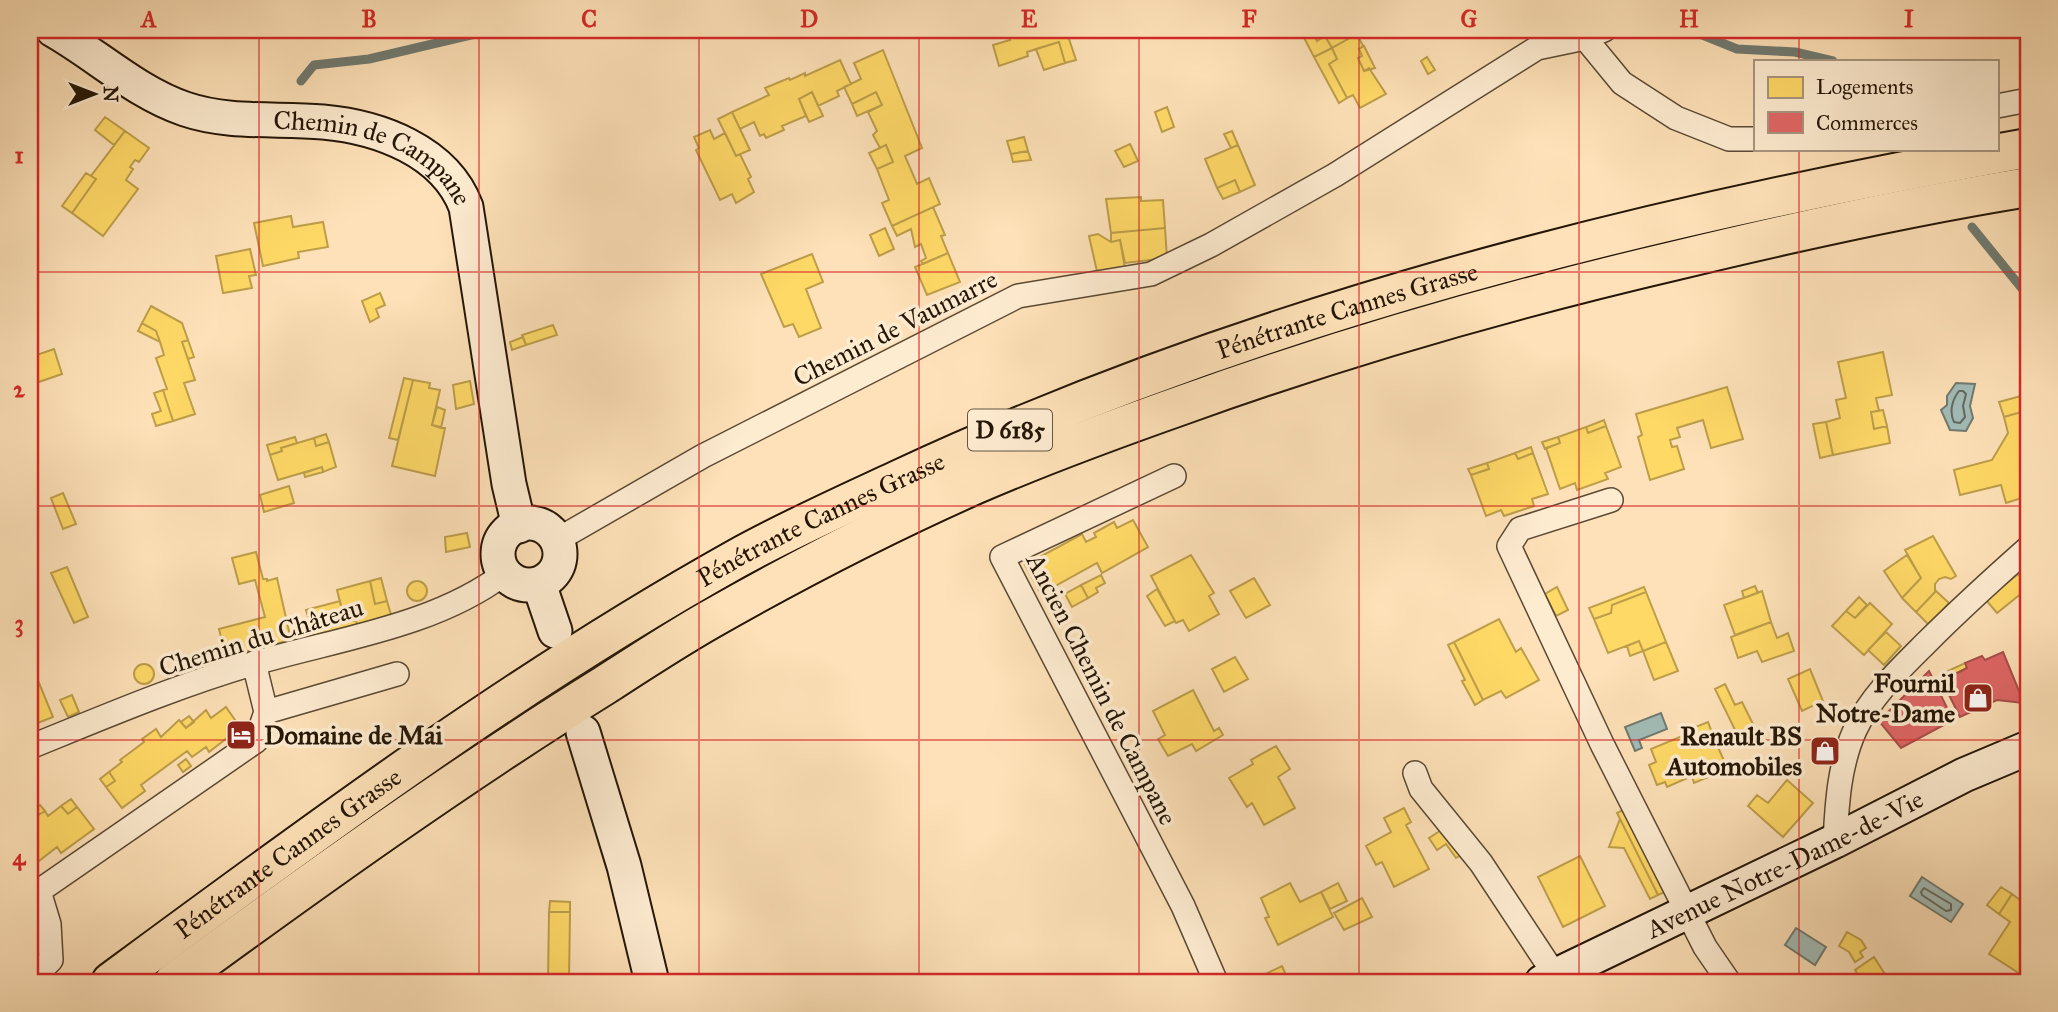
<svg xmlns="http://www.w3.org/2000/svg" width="2058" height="1012" font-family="'IM FELL Great Primer',serif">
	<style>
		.water { fill: #a2bcb7; stroke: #707a71; stroke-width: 2 }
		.homes { fill: #ffd966; stroke: #bd9e4a; stroke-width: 2 }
		.shops { fill: #e06666; stroke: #a84e4a; stroke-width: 2 }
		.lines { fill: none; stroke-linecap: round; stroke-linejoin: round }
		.shore { stroke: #63695f; stroke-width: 2 }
		.stream { stroke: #707a71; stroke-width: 9 }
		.street-casing { stroke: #5a4933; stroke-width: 26 }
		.secondary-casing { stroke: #241607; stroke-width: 37 }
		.highway-casing { stroke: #241607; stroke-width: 42 }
		.street { stroke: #feecd1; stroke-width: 23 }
		.secondary { stroke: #feecd1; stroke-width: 33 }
		.highway { stroke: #fee1b8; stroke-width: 38 }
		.grid { fill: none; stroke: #d62828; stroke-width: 2; stroke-opacity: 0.55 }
		.labels { text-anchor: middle; stroke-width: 7; stroke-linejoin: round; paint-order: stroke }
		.shield { fill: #feecd1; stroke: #655644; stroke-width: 2 }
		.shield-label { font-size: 24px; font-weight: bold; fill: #241607 }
		.street-label { font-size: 26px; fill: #241607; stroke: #feecd1 }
		.poi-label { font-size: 26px; font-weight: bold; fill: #241607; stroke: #feecd1; text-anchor: end }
		.neatline { fill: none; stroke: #d62828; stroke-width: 2.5 }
		.grid-label { font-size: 23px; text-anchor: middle; font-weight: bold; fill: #d62828 }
	</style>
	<rect width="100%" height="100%" fill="#fee1b8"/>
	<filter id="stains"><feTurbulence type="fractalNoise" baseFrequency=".00286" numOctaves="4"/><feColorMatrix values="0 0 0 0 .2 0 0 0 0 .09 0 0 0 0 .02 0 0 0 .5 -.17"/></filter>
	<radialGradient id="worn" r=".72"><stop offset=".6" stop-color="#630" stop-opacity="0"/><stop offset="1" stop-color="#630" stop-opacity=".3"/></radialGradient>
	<!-- water -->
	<path class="water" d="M1956,383L1975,384L1970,406L1973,418L1966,431L1950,430L1941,410L1947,405V396Z
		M1661,713L1667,729L1639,740L1642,748L1635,751L1625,727Z
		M1922,877L1963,904L1951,922L1910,896Z
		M1796,928L1826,947L1815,965L1785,945Z"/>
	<!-- homes -->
	<path class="homes" d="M1007,30H1066L1076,60L1065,63L1059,42L1027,52L1028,56L999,66L993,45L1010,40Z
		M1300,30H1311L1317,41L1325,36L1332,48L1314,57Z
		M1311,30H1354L1357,34L1332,48L1325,36L1317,41Z
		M2013,30H2028V45Z
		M1357,34L1363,46L1359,49L1362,56L1358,58L1364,71L1369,68L1386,94L1360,108L1353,95L1347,98L1329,64L1337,59L1332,48Z
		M1059,42L1065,63L1044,70L1036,49Z
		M1364,46L1375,68L1364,71L1358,58L1362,56L1359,49Z
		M1332,48L1337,59L1329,64L1347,98L1339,103L1314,57Z
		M883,50L922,148L905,156L917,184L929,178L940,204L892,226L882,203L889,200L877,169L893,162L886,145L880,148L873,135L877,131L868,112L882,105L876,92L852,104L844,87L861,79L854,63Z
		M1427,57L1435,70L1428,74L1421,61Z
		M840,60L851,84L837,91L839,96L818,106L812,92L799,99L806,116L782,126L784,130L766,138L764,134L760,136L754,122L740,129L732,112L769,95L765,88L789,78L790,80L805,73V76Z
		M812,92L823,116L809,122L799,99Z
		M876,92L882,105L857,116L852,104Z
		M1167,107L1174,127L1162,132L1155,112Z
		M732,112L750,150L736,156L718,119Z
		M105,117L125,131L114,145L95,130Z
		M710,130L714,139L725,133L736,156L740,154L751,177L748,179L754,192L736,203L732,194L720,200L696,150L699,148L694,137Z
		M125,131L149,148L139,162L135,160L130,167L133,169L126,180L138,189L103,236L72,213L96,179L91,176Z
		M1232,131L1238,145L1231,148L1224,134Z
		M1024,137L1028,151L1011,154L1007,141Z
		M1130,144L1138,161L1124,167L1115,151Z
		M886,145L893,162L877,169L869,153Z
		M1238,145L1255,185L1240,192L1235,180L1217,188L1205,159Z
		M1028,151L1031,160L1013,162L1011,154Z
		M86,173L96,179L72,213L62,206Z
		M1235,180L1240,192L1223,199L1217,188Z
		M1141,197V201L1163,200L1165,228L1111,233L1106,199Z
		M933,207L945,235L941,236L948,253L923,264L921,261L926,258L921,244L915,247L911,229L897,236L892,226Z
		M291,216L293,227L323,222L328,247L298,252L299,258L263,266L254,223Z
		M885,228L894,249L879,256L870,235Z
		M1165,228L1167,258L1125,263L1120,240L1111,242V233Z
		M1098,234L1111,242L1120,240L1125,268L1098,276L1089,236Z
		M250,249L256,275L249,276L252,288L223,293L216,256Z
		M948,253L960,282L927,295L915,267Z
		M812,254L823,282L806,289L821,328L799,337L793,324L784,327L761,274Z
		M380,293L385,305L376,309L379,317L370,322L362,301Z
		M151,306L182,323L188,340L182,342L195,380L184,383L195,414L173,421L163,390L167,389L156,358L164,355L160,342L156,331L142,323Z
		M142,323L156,331L160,342L138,331Z
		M553,325L557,335L526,345L522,335Z
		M523,337L526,345L512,350L510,342Z
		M188,340L194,357L188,359L182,342Z
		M54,349L62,374L30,385V353L31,357Z
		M1883,352L1892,395L1876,398L1879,411L1871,412L1874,429L1887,426L1890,443L1833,455L1826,422L1840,418L1836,400L1846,398L1838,362Z
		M404,378L413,380L398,440L389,438Z
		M413,380L430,383L429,388L440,390L432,425L445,428L435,476L392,466Z
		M470,381L474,404L456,409L453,385Z
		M1727,387L1743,439L1711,448L1703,420L1677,428L1680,437L1670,440L1672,447L1677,446L1684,469L1650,480L1638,437L1642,435L1636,414Z
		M163,390L173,421L156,426L152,414L161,411L154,393Z
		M2028,394V410L2004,417L1999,402Z
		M437,407L445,410L441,428L432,425Z
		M1883,410L1887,426L1874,429L1871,412Z
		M2028,410V496L2006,503L2001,485L1960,495L1954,470L1992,460L2008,433L2004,417Z
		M1604,420L1606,426L1588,433L1586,427Z
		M1826,422L1833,455L1820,458L1813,424Z
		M1606,426L1621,467L1605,473L1608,479L1577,490L1575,483L1560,489L1546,448L1560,443L1558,437L1586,427L1588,433Z
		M326,434L329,442L316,446L314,438Z
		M295,437L297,443L281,448L282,451L270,455L267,445Z
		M1558,437L1560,443L1545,449L1542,442Z
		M314,438L316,446L329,442L336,467L323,472L322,467L278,480L270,455L282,451L281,448Z
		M1531,447L1533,453L1518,459L1515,453Z
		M1515,453L1518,459L1533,453L1548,494L1532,499L1534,506L1504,516L1501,510L1486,516L1471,475L1489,469L1487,463Z
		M1487,463L1489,469L1471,475L1468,469Z
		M322,467L323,472L305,477L304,473Z
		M289,486L294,503L264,512L260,495Z
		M63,493L76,524L63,529L51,498Z
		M1133,520L1148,547L1102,573L1097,563L1041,594L1025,565L1082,534L1086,542L1096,537L1094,533L1114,522L1117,528Z
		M467,533L470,547L446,552L445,537Z
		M1933,536L1956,576L1951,579L1945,577L1939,579L1935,584V592L1916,612L1902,598L1921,578L1905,550Z
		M256,552L263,579H267V581L277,578L291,640L226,657L219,629L265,617L255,580L239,584L232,558Z
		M1191,555L1214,593L1209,596L1219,614L1189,631L1183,620L1176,623L1151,576Z
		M1907,555L1921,578L1902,598L1884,571Z
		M67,567L88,617L74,623L51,573Z
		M2018,574L2028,588L1997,613L1986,600Z
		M1101,575L1105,583L1096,588L1098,592L1088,598L1081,585Z
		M381,578L387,601L375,604L370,581Z
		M1254,578L1270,605L1246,618L1230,591Z
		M370,581L375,604L387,601L392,618L357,626L356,620L345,622L337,590Z
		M407 591a10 10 0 1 1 20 0a10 10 0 1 1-20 0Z
		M1081,585L1088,598L1072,607L1065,594Z
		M1755,586L1758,593L1744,598L1742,591Z
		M1557,587L1568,610L1556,616L1545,594Z
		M1644,587L1646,592L1612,605L1611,613L1594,619L1589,608Z
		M1157,589L1175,621L1165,626L1147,596Z
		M1762,591L1771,622L1735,635L1724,605Z
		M1936,591L1949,603L1929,625L1916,612Z
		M1646,592L1666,642L1643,651L1639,641L1608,653L1594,619L1611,613L1612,605Z
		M1859,597L1867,605L1855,618L1846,611Z
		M340,601L345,622L356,620L357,626L314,636L306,610Z
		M1870,603L1892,624L1864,655L1832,626L1846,611L1855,618Z
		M1499,619L1516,652L1521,648L1539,680L1506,698L1501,691L1483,700L1454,642Z
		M1771,622L1777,638L1788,633L1794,651L1762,662L1757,651L1738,658L1731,637Z
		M1886,632L1901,646L1884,665L1868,650Z
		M1639,641L1643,651L1630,656L1627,646Z
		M1454,642L1483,700L1475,705L1462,681L1465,680L1448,645Z
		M1666,642L1678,671L1654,680L1643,651Z
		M1235,657L1248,679L1224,692L1212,669Z
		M30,661L53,717L30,726Z
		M1965,663L1967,668L1948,677L1946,672Z
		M134 674a10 10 0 1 1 20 0a10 10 0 1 1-20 0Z
		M1810,669L1823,701L1802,711L1788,679Z
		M1725,684L1735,705L1742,702L1754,726L1737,734L1715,689Z
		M1193,690L1214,731L1219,728L1223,735L1196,751L1192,744L1168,756L1158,739L1165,735L1153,711Z
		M72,695L79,712L68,717L60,700Z
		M226,707L235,720L231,723L236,731L209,752L206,747L192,757L187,751L141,785L145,791L122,808L106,787L115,781L109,772L122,762L120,760L144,742L142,739L156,729L161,737L179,720L186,728L206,710L211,718Z
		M189,716L194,722L186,728L181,722Z
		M1708,722L1714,738L1699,744L1693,728Z
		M1694,731L1699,744L1714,738L1725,763L1709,769L1711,776L1694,783L1692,776L1667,787L1665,782L1657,785L1649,765L1656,762L1651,749Z
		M1276,746L1290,769L1278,777L1295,808L1264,825L1252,803L1247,807L1229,778L1253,764L1251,760Z
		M186,759L191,766L183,772L178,765Z
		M109,772L115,781L106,787L100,779Z
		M1787,780L1813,803L1783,837L1748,806L1757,795L1768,803Z
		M71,799L77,807L68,814L61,806Z
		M40,805L45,811L35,817L31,812Z
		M61,806L68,814L77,807L94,829L61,853L57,847L30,868V812L35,817L45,811L48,816Z
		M1629,807L1670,890L1658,895L1617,813Z
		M1404,808L1411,822L1406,825L1429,869L1394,887L1382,862L1376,865L1366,846L1391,832L1384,818Z
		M1620,819L1658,895L1650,899L1624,848L1609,847Z
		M1443,829L1461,855L1456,858L1446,844L1437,850L1429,838Z
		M1580,856L1605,906L1563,927L1538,877Z
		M1290,883L1300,902L1321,892L1333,917L1278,945L1265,918L1269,917L1261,898Z
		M1338,883L1347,901L1330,909L1321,892Z
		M2001,887L2012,894L1999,914L1987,905Z
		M2012,894L2028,906V979L1989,954L2010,922L1999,914Z
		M1362,898L1372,917L1344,930L1334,913Z
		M550,901L570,902V912H549Z
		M549,912H570L569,982H548Z
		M1847,932L1861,940L1866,948L1860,952L1863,957L1855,962L1849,952L1839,946Z
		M1874,957L1890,982H1863L1855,970Z
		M1282,966L1288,980L1282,982H1259L1257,978Z"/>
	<!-- shops -->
	<path class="shops" d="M2003,652L2024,703L1997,700L1960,717L1942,681L1967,668L1965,663L1982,656L1985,660Z
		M1929,671L1953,720L1901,748L1879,721Z"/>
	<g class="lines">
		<!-- shore -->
		<path class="shore" d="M1959,391H1963L1966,394L1963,406L1965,417L1960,423L1954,422C1949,412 1952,400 1959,391Z
			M1924,888L1951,904V910L1946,911L1922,895L1921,892Z"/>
		<!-- stream -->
		<path class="stream" d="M1690,30L1737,49L1795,52L1833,61
			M301,81L314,65L369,59L492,30
			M1972,227L2028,296"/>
		<!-- street casing -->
		<g class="street-casing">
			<path id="street" d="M1585,38L1622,83L1676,118L1729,139H1755
				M1997,106L2028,100
				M1174,476L1002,557L1183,906L1216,982
				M1611,500L1520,529L1509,546L1602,744L1705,947L1729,982
				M557,540L703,456L1018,296L1151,274L1211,245L1335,175L1537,48L1585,38L1604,30
				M266,712L397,674
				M30,747C104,717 179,685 255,663C337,639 436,626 505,573
				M1415,773L1421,789L1481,863L1555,975
				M1835,841C1837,804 1839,765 1855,730C1871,696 1900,669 1926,643C1959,610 1993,579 2028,548
				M30,981L51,960L49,924L39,891L256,741L266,712L254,663"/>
		</g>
		<!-- secondary casing -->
		<g class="secondary-casing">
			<g id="secondary">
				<path id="s1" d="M53,30C97,55 137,93 185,109C229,124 277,118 323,122C379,127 445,151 466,207L509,484L519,526"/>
				<circle cx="529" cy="554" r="31"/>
				<path d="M539,584L555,631"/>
				<path d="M583,732L624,866L652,982"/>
				<path id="s2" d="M1542,982L1835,841L1964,775L2028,748"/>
			</g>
		</g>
		<!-- highway casing -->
		<g class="highway-casing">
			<g id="highway">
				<path id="s3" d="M111,982C313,833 516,682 736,559C788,530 844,505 898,480C1256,313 1641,217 2028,148"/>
				<path d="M174,982C315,879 457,777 605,685C639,663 674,640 709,620C795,571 884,525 974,485C1043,455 1114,429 1185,404C1346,346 1510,299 1677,260C1793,232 1910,206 2028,187"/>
			</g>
		</g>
		<!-- street -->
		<use href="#street" class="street"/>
		<!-- secondary -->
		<use href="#secondary" class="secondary"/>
		<!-- highway -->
		<use href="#highway" class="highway"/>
	</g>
	<!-- grid -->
	<path class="grid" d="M259,30V982M479,30V982M699,30V982M919,30V982M1139,30V982M1359,30V982M1579,30V982M1799,30V61M1799,149V982M30,272H2028M30,506H2028M30,740H2028"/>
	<!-- icons -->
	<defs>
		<g id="shop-square" transform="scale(1.575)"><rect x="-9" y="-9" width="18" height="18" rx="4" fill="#8f2418" stroke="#feecd1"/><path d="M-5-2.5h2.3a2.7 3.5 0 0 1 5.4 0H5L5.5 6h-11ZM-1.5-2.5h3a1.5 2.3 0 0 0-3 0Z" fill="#fff"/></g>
		<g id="hotel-square" transform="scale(1.575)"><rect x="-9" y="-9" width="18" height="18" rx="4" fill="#8f2418" stroke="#feecd1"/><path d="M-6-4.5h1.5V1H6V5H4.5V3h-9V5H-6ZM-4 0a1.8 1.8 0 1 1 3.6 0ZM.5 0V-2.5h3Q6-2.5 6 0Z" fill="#fff"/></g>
	</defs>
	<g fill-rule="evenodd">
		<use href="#shop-square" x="1978" y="698"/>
		<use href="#hotel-square" x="241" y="735"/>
		<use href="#shop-square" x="1825" y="751"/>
	</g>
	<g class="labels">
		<!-- shield labels -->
		<rect class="shield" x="968" y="409.5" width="84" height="41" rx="5"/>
		<g class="shield-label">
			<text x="1010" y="438">D 6185</text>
		</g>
		<!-- street labels -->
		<g class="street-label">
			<text dy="9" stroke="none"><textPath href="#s1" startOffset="354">Chemin de Campane</textPath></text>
			<text dy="9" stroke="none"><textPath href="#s3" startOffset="1416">Pénétrante Cannes Grasse</textPath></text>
			<text transform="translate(895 328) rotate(-27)" y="9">Chemin de Vaumarre</text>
			<text dy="9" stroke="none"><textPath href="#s3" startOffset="849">Pénétrante Cannes Grasse</textPath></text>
			<text transform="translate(261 637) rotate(-17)" y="9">Chemin du Château</text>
			<text transform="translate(1102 689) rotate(63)" y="9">Ancien Chemin de Campane</text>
			<text dy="9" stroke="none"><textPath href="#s3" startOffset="219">Pénétrante Cannes Grasse</textPath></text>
			<text dy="9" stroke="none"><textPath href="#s2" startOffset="270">Avenue Notre-Dame-de-Vie</textPath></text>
		</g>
		<!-- poi labels -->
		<g class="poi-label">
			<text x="1955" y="692">Fournil<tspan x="1955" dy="30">Notre-Dame</tspan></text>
			<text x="264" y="744" text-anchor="start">Domaine de Mai</text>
			<text x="1802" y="745">Renault BS<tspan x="1802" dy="30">Automobiles</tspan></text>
		</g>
	</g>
	<!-- margin -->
	<rect width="2058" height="1012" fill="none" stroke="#fee1b8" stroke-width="77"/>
	<!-- legend -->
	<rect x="1754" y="60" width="245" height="91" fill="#feecd1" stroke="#a79680" stroke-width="2"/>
	<rect x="1768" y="77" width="35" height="21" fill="#ffd966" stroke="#a79680" stroke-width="2"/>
	<text x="1816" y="94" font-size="21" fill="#241607">Logements</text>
	<rect x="1768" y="112" width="35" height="21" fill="#e06666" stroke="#a79680" stroke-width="2"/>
	<text x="1816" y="130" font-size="21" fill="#241607">Commerces</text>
	<!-- north arrow -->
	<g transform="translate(94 94) rotate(90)" stroke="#feecd1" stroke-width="5" paint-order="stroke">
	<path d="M0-5L12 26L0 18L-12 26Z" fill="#241607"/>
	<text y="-10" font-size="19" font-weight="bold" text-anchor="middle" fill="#241607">N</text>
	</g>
	<rect x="38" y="38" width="1982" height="936" class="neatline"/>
	<g class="grid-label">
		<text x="149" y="27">A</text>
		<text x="369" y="27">B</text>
		<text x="589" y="27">C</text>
		<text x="809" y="27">D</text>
		<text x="1029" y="27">E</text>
		<text x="1249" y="27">F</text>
		<text x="1469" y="27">G</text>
		<text x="1689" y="27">H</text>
		<text x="1909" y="27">I</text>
		<text x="19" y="163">1</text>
		<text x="19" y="397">2</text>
		<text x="19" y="631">3</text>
		<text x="19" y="865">4</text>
	</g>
	<rect width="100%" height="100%" filter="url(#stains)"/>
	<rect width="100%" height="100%" fill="url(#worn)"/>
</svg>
